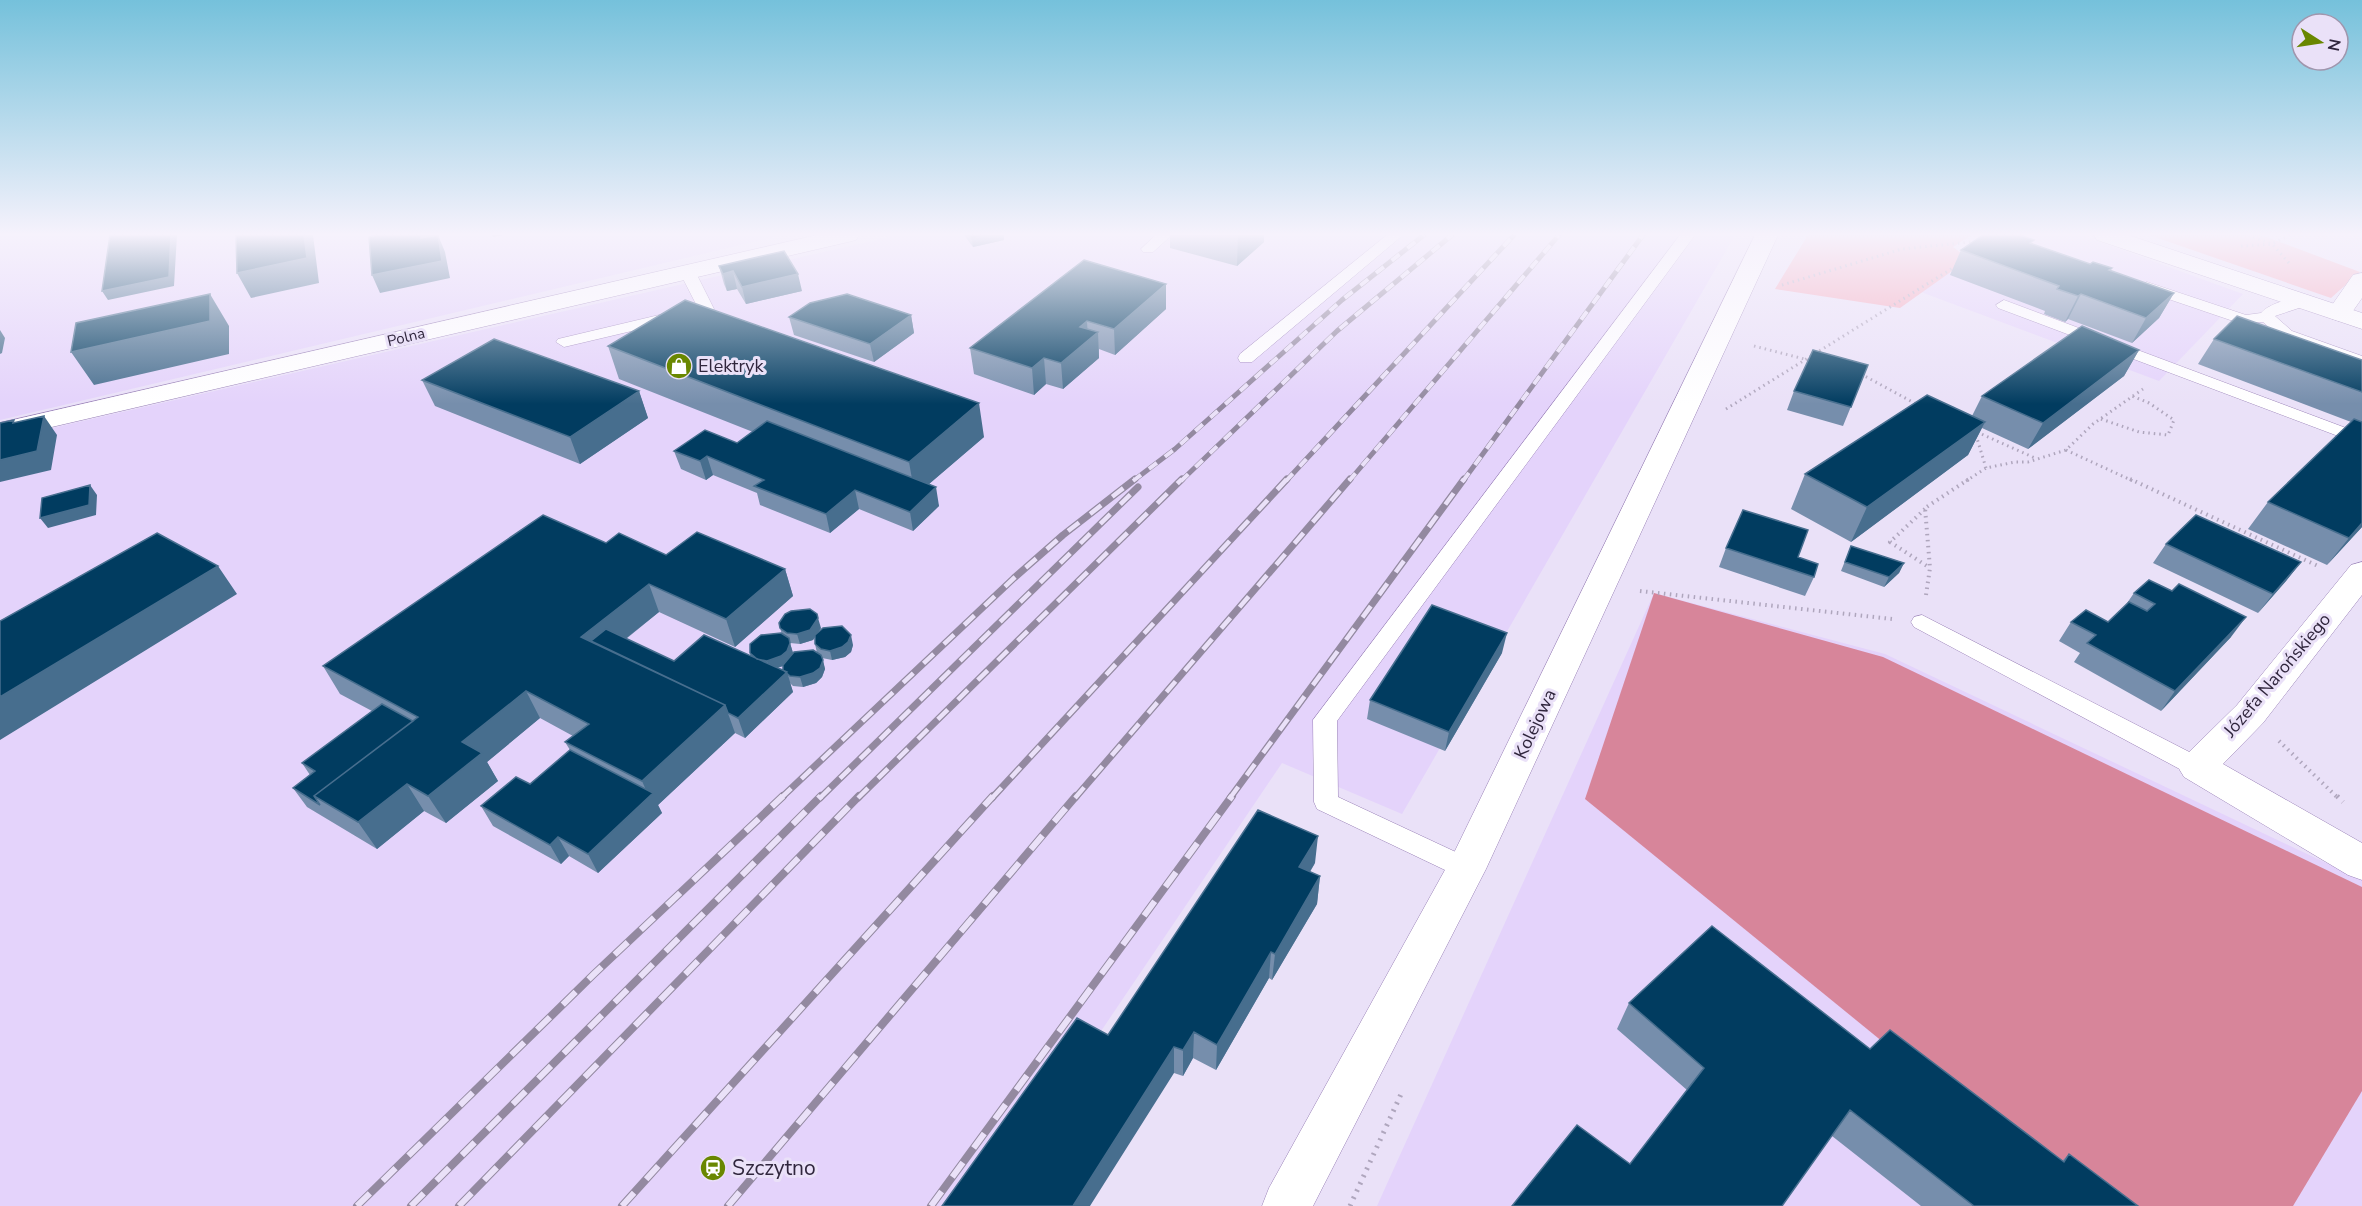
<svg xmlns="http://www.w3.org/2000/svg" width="2362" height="1206" font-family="'Nunito Sans',sans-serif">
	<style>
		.built { fill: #e4d3fb }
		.green { fill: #f6abbd }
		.forest { fill: #d7859a }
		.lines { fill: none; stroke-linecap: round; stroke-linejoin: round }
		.service-casing { stroke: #9981b7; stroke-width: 1 }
		.minor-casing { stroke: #9981b7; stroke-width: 1 }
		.tertiary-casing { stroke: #9981b7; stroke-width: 1 }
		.primary-casing { stroke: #9981b7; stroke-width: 1 }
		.path-far2 { stroke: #afa6bd; stroke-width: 3; stroke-dasharray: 1.5 4; stroke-linecap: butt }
		.path-far1 { stroke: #afa6bd; stroke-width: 4; stroke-dasharray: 1.5 4.5; stroke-linecap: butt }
		.path { stroke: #afa6bd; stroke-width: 5; stroke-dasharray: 2 6; stroke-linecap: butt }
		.service { fill: #fff; fill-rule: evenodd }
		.minor { fill: #fff; fill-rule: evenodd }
		.tertiary { fill: #fff; fill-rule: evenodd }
		.primary { fill: #fff; fill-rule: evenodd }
		.rail-far2-casing { stroke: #9389a0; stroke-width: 5 }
		.rail-far1-casing { stroke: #9389a0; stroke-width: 7 }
		.rail-casing { stroke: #9389a0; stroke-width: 8 }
		.rail-far2 { stroke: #eae1f8; stroke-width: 4; stroke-dasharray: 10; stroke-linecap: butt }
		.rail-far1 { stroke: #eae1f8; stroke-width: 4.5; stroke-dasharray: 14; stroke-linecap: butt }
		.rail { stroke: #eae1f8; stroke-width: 6; stroke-dasharray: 18; stroke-linecap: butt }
		.wall { fill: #768eac; fill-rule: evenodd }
		.shaded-wall { fill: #476e8e }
		.building { fill: #013c60; stroke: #476e8e; stroke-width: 1.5 }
		.labels { text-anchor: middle; stroke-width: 6; stroke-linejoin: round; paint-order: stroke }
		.far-street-label { font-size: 15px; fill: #30263d; stroke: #eae1f8 }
		.poi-label { font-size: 18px; fill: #30263d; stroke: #eae1f8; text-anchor: start }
		.street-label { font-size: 18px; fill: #30263d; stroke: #eae1f8 }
		.near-poi-label { font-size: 21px; fill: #30263d; stroke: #eae1f8; text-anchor: start }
	</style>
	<rect width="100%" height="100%" fill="#eae1f8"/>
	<!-- built -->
	<path class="built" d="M0,235H783L0,420Z
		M898,235H1735L1402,814L1282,763L983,1206H0V440Z
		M2000,235H2081L2243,294L2159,381L1921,292Z
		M1654,593L1885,654L2362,880V1206H1377Z"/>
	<!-- green -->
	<path class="green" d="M1808,235H1971L1953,247L1969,259L1900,308L1775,289Z
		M2149,235H2261L2360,272L2331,298Z"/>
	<!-- forest -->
	<path class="forest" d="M1654,593L1883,657L2362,887V1091L2293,1206H2084L1585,799Z"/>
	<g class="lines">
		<!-- service casing -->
		<g class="service-casing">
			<path id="service" d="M1156,235H1172L1153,252H1143L1141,249Z
				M1387,235H1403L1252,362H1240L1238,358L1240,354Z
				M1680,235H1695L1337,721L1338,797L1475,861L1479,869L1475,877L1466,880L1317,809L1314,802L1313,720Z
				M687,266L695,271L714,309L712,312L564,347L556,342L558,339L697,306L679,271Z
				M2147,282L2246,315L2261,313C2269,303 2298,295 2311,298L2313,301L2311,304L2275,316L2292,331L2362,356V367L2280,337L2263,322L2239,323L2142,290L2139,287Z
				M2004,300L2362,434V445L1998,308L1996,305Z
				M1922,615L2205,760L2209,767L2205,774L2197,776L2189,774L1914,627L1911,622L1914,617Z"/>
		</g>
		<!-- minor casing -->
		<g class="minor-casing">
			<path id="minor" d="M817,235H859L856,240L848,242L0,439V423Z
				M2362,273V298L2348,318L2339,321L2330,318L2326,313L2330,308L2353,275Z
				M2362,562V595L2263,723L2223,764L2362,843V880L2348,875L2184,777L2178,767L2184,757L2237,705L2351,565Z"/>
		</g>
		<!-- tertiary casing -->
		<g class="tertiary-casing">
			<path id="tertiary" d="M1755,235H1778L1486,869L1313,1206H1262L1269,1188L1451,859Z"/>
		</g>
		<!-- primary casing -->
		<g class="primary-casing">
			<path id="primary" d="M2094,235H2128L2362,313V329L2097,240Z"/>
		</g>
		<!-- path-far2 -->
		<path class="path-far2" d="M2248,235L2272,244L2289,263
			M2241,246L2272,244L2290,235
			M1782,285L1902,249L1979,241
			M1754,346L1808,360
			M1861,374L1918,405
			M1726,409L1956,266
			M2101,419L2139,432L2168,435L2174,420L2149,403L2132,396
			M1977,432L2035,458
			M1976,435L1986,468
			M2066,450L2133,481
			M1966,481L1986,468L2015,462H2028L2066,450L2093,424L2143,389"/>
		<!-- path-far1 -->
		<path class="path-far1" d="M2130,479L2318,566
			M1925,509L1890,542L1930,568
			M1640,591L1892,619
			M1926,595L1930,568L1925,508L1969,479
			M2279,741L2338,798"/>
		<!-- path -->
		<path class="path" d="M2337,796L2343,802
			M1350,1206L1402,1092"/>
		<!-- service -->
		<use href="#service" class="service"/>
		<!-- minor -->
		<use href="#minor" class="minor"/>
		<!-- tertiary -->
		<use href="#tertiary" class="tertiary"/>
		<!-- primary -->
		<use href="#primary" class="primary"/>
		<!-- rail-far2 casing -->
		<g class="rail-far2-casing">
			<path id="rail-far2" d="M1133,481L1175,449L1342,300L1424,235
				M1181,481L1337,331L1452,235
				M1286,481L1514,235
				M1349,481L1559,235
				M1463,481L1643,235"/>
		</g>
		<!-- rail-far1 casing -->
		<g class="rail-far1-casing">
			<path id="rail-far1" d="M781,798L1014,578L1063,535L1135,479
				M820,798L1138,487
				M858,798L1182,479
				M992,798L1287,479
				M1075,798L1350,479
				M1230,798L1464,479"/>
		</g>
		<!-- rail casing -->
		<g class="rail-casing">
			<path id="rail" d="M357,1206L594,974L783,796
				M411,1206L821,796
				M459,1206L859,796
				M622,1206L993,796
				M728,1206L1076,796
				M931,1206L1232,796"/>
		</g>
		<!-- rail-far2 -->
		<use href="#rail-far2" class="rail-far2"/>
		<!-- rail-far1 -->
		<use href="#rail-far1" class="rail-far1"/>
		<!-- rail -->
		<use href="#rail" class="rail"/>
	</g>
	<!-- wall -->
	<path class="wall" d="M964,235H1004V240L973,247Z
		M1170,235H1264V242L1237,266L1170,248Z
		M1961,250L2090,264L2112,268L2111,271L2174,293L2159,318L2132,343L2068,319L2065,322L2044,314L2045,311L1950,275Z
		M719,266L802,291L746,304L737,289L727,291L724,284Z
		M1166,284V309L1115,355L1099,349V358L1063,389L1046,384L1034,395L974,374L970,348Z
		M911,315L914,333L874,362L794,335L789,317Z
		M2214,339L2362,360V527L2327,565L2248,529L2268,502L2351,422L2198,364Z
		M608,346L984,437L929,484L939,506L913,531L859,509L830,533L760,505L757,493L713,475L706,480L681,469L674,451L737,443L753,432L619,379Z
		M2139,350L2124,376L2028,449L1982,428L1968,455L1851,542L1791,509L1805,474L1972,416L1982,396Z
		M1868,365L1843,426L1787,410L1794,391Z
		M422,380L639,391L648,418L580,464L435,406Z
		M606,543L666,555L785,569L793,596L735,647L659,612L626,639L674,661L750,656V653L782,634L780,628H821L817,633L853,645L851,652L845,657L832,660L822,658L825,669L822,677L816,683L803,687L793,686L790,683L793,692L745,738L735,733L658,805L662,813L598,873L569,856L561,864L493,826L481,806L530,784L570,750L565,742L573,736L540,718L487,762L498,781L446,823L424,811L377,849L307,807L293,788L310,775L302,763L372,711L340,694L323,666ZM815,637V644L817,653H793L790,643L800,644L813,640ZM783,666L784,671L777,668Z
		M2166,544L2301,562L2286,581L2258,613L2153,563Z
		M1851,546L1904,563L1899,573L1884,587L1841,571Z
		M1726,548L1798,557L1814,577L1805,596L1719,567Z
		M2134,593L2231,637L2161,711L2074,662L2080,653L2059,641L2071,622H2108L2125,606Z
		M1502,653L1445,751L1367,719L1370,700Z
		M1315,863L1310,872L1320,876L1317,904L1272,980L1269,978L1216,1070L1193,1058L1183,1076L1174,1073L1108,1035Z
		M1629,1003L1870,1049L2062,1161L2069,1154L2138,1206H1921L1832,1136L1630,1164L1687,1090L1617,1029Z"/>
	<!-- shaded-wall -->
	<path class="shaded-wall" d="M171,235H177L174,286L108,300L102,291Z
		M304,235H313L319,283L251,298L237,273Z
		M402,235H436L405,242Z
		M438,235L445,252L450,278L380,293L372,275Z
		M492,235H504L493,237Z
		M988,235H1004V240L973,247L972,239Z
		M1238,235H1264V242L1237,266Z
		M733,271L737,289L727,291L723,274Z
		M798,274L802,291L746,304L742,287Z
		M1166,284V309L1115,355L1114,329Z
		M2174,293L2159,318L2132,343L2146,318Z
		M210,294L229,326V354L94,385L71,352Z
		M2081,294L2068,319L2065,322L2078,296Z
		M911,315L914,333L874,362L870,344Z
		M1087,321L1088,340L1098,332L1099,358L1063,389L1061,363L1080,327Z
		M0,330L5,338L2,353L0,354Z
		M2139,350L2124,376L2028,449L2043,423Z
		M1044,358L1046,384L1034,395L1032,368Z
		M639,391L648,418L580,464L570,437Z
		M979,403L984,437L915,496L909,462Z
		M44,416L57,435L51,470L0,482V460Z
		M1985,422L1968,455L1851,542L1867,507Z
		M707,456L713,475L706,480L700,461Z
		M90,485L97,495L96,515L48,528L40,518Z
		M936,487L939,506L913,531L910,512Z
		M855,490L859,509L830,533L826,514Z
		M2362,523V527L2327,565L2349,538Z
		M2301,562L2286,581L2258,613L2273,594Z
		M1904,563L1899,573L1884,587L1889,577Z
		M218,566L237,594L0,740V697Z
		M785,569L793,596L735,647L726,619Z
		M649,584L659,612L605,655L581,637Z
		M2246,617L2231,637L2161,711L2175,691Z
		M818,618L821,628L813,640L800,644L797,634Z
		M1507,633L1502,653L1445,751L1449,732Z
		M851,635L853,645L851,652L845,657L832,660L830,651Z
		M790,643L793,653L783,666L770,670L767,661Z
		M823,660L825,669L822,677L816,683L803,687L800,677Z
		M787,672L793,692L745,738L738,718Z
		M526,691L540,718L487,762L498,781L446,823L428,796L462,742Z
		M725,705L735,733L658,805L662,813L598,873L588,854L649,797L642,781Z
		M407,784L424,811L377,849L358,822Z
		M1318,836L1315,863L1296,894L1299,867Z
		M558,837L569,856L561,864L550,845Z
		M1320,876L1317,904L1272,980L1275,954Z
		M1271,952L1269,978L1216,1070L1217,1045Z
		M1194,1032L1193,1058L1183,1076V1050Z
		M1174,1047V1073L1090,1206H1073Z"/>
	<!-- building -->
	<path class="building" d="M110,235H171L169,277L102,291Z
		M236,235H304L307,258L237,273Z
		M377,235H421V238L438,235L442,261L372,275L369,237Z
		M969,235H988L972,239Z
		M1983,235H2020L2034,240L2030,243L2090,264L2093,262L2112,268L2109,270L2174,293L2146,318L2081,294L2078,296L2057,289L2059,286L1961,250Z
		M784,251L798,274L742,287L733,271L723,274L719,266Z
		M1084,260L1166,284L1114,329L1087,321L1080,327L1098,332L1061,363L1044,358L1032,368L970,348Z
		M210,294V321L71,352L76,323Z
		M847,294L911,315L870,344L789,317L810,303Z
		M685,300L979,403L909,462L608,346Z
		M2237,316L2362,360V392L2214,339Z
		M2082,326L2139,350L2043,423L1982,396Z
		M494,339L639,391L570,437L422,380Z
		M1813,350L1868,365L1851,407L1794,391Z
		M1927,395L1985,422L1867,507L1805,474Z
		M44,416L37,451L0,460V423L14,420L13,423Z
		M2354,419L2362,422V523L2349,538L2268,502Z
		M767,421L936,487L910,512L855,490L826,514L754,486L764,480L707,456L700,461L674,451L705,430L737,443Z
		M90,485L89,505L40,518L42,498Z
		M1743,510L1808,530L1798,557L1818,564L1814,577L1726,548Z
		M543,515L606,543L619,533L666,555L697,532L785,569L726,619L649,584L581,637L725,705L642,781L565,742L589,724L526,691L462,742L482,753L428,796L407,784L358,822L314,796L418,717L323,666Z
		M2196,515L2301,562L2273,594L2166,544Z
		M157,533L218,566L0,697V621Z
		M1851,546L1904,563L1889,577L1845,562Z
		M2149,580L2172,591L2179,584L2246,617L2175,691L2087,643L2096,635L2071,622L2086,610L2108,622L2129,602L2147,611L2155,604L2134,593Z
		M1432,605L1507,633L1449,732L1370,700Z
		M810,609L817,614L818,618L810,630L797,634L787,633L780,628L779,623L785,614L791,611Z
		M842,626L851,635L848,642L842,647L830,651L821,649L815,644V635L823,628Z
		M606,629L674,661L704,635L787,672L738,718L728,713L725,705L591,641Z
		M781,633L789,638L790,643L787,651L781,656L767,661L757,659L750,653V644L761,635Z
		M813,650L821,655L823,660L820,668L813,673L800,677L790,676L783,670V665L794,652Z
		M382,704L413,721L314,796L320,805L293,788L315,771L302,763Z
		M570,750L653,793L588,854L558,837L550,845L481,806L516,777L530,784Z
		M1258,810L1318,836L1299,867L1320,876L1275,954L1271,952L1217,1045L1194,1032L1183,1050L1174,1047L1073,1206H942L1077,1018L1108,1035Z
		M1712,926L1870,1049L1890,1030L2064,1162L2069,1154L2138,1206H1974L1850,1110L1782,1206H1512L1577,1125L1630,1164L1704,1068L1629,1003Z"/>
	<!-- sky -->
	<linearGradient id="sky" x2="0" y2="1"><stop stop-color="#75c1db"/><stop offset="0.58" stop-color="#f6f2fc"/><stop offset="1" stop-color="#f6f2fc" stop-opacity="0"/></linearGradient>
	<rect width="2362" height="404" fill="url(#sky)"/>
	<!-- icons -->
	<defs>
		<g id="shop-disc" transform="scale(1.35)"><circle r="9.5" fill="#698700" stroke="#eae1f8"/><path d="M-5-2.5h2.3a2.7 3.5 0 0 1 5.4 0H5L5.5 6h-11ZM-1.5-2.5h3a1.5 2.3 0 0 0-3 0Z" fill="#fff"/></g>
		<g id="station-disc" transform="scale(1.35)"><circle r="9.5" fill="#698700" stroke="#eae1f8"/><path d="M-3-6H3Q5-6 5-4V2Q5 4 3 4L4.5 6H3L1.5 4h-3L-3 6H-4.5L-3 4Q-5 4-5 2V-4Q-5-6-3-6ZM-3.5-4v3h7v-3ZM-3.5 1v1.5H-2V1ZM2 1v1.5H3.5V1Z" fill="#fff"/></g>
	</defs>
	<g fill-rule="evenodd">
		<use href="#shop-disc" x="679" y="366"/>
		<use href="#station-disc" x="713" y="1168"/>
	</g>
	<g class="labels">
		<!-- far-street labels -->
		<g class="far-street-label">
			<text transform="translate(406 337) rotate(-13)" y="5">Polna</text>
		</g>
		<!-- poi labels -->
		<g class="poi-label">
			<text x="698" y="372">Elektryk</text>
		</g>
		<!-- street labels -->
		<g class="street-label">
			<text transform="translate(2277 675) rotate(-50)" y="6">Józefa Narońskiego</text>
			<text transform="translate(1535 724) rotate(-65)" y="6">Kolejowa</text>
		</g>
		<!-- near-poi labels -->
		<g class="near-poi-label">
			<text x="732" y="1175">Szczytno</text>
		</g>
	</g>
	<!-- north arrow -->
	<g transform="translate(2320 42) rotate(102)"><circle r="28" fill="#eae1f8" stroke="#a096ad" stroke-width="1.5"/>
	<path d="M0-4.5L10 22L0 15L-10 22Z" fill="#698700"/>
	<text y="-9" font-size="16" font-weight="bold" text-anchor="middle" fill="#30263d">N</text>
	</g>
</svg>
